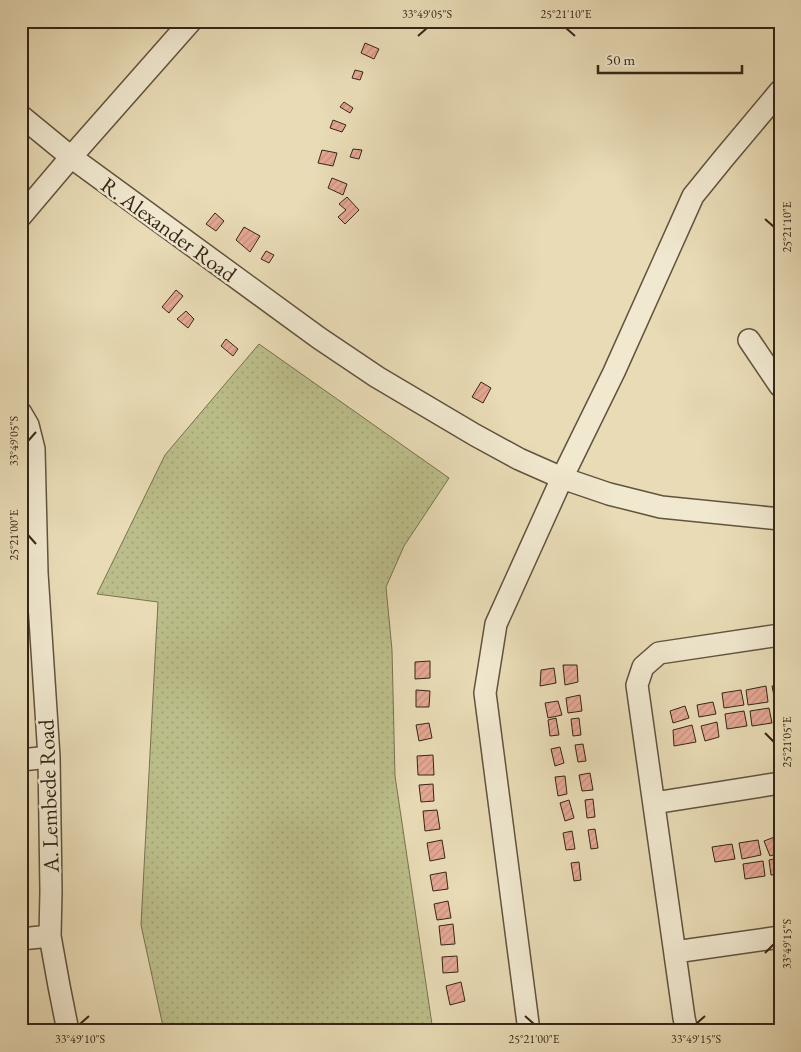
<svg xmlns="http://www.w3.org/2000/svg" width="801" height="1052" font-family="'EB Garamond',serif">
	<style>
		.grass { fill: url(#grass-dots); stroke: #787250 }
		.building { fill: url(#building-hatch); stroke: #352617 }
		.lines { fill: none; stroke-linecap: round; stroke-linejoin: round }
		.minor-casing { stroke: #62533e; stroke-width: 24 }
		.minor { stroke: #f0e8cf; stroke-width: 21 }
		.ticks { fill: none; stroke: #352617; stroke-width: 2 }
		.labels { text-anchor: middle; stroke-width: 5; stroke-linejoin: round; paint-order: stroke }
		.street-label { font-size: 22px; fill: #352617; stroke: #f0e8cf }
		.neatline { fill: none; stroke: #352617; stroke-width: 2 }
		.ticks-label { font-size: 12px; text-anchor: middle; fill: #352617 }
	</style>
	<defs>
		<pattern id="grass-dots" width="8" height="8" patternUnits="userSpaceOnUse" patternTransform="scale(1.25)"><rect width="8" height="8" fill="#bbbe8a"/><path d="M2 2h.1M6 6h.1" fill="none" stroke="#a1a376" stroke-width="1.8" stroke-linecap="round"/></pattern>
		<pattern id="building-hatch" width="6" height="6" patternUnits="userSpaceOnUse" patternTransform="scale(1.25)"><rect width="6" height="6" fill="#e5a893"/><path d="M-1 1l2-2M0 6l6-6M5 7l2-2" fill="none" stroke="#c5907e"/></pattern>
	</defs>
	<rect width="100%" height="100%" fill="#e8dbb5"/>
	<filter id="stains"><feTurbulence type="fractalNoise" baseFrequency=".004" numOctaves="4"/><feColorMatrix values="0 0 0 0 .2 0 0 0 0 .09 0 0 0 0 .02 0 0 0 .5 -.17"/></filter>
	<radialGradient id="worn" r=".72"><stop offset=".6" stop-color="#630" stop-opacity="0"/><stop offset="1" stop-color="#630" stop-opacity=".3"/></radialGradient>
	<!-- grass -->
	<path class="grass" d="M259,344L449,478L404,546L386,587L392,650L395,776L433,1031H164L141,925L158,602L97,594L165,455Z"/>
	<!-- building -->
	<path class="building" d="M365,43L379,49L374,59L361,53Z
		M355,70L363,72L360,80L352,78Z
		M344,102L353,108L350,113L340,107Z
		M333,120L346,125L342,132L330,128Z
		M353,149L362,150L359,159L350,157Z
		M322,150L337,153L333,166L318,163Z
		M332,178L347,184L343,195L328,188Z
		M347,197L359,210L345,224L338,217L346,210L339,204Z
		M215,213L224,221L216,231L206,224Z
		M244,227L260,236L250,252L236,240Z
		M266,251L274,255L269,263L261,259Z
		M176,290L183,296L169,313L162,307Z
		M186,311L194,319L188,328L177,319Z
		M226,339L238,349L233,356L221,346Z
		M481,382L491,388L483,403L472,397Z
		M430,661V678L415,679V662Z
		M563,665H577L578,682L565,685Z
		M554,668L556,683L540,686L541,670Z
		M780,685V701H775L772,686Z
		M766,686L768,702L748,705L746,690Z
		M416,690L430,691L429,707H416Z
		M741,690L744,705L724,708L722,693Z
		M580,695L582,711L568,713L566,698Z
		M558,701L562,715L548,718L545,703Z
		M713,702L716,714L699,717L697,705Z
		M685,706L689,718L673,723L670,711Z
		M780,707V722L778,723L776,708Z
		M769,708L772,723L752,726L750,711Z
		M744,711L747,726L727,729L725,714Z
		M556,718L559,735L550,736L548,720Z
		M579,718L581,735L573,736L571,719Z
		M717,722L719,737L705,741L701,726Z
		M429,723L432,738L419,741L416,725Z
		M692,725L696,742L674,746L673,730Z
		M583,744L586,761L578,762L575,745Z
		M560,747L564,763L555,766L551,749Z
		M433,755L434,775H418L417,756Z
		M590,773L593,790L582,791L579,775Z
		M565,776L567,794L558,796L555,777Z
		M433,784L434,801L421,802L419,785Z
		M593,799L595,817L587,818L585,800Z
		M569,800L574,818L565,821L560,803Z
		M437,810L440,829L425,831L423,811Z
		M595,829L598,848L591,849L588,830Z
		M572,831L575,849L566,850L563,833Z
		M780,835V853L770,856L764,841Z
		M442,840L445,858L430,861L427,843Z
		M758,840L761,855L742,859L739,843Z
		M732,844L735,859L715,862L712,847Z
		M780,858V874L771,875L769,860Z
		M763,861L765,876L745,879L743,864Z
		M579,862L581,880L574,881L571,863Z
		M446,872L448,889L433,891L430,875Z
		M448,901L451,918L437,920L434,904Z
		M453,924L455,944L441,945L439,926Z
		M457,956L458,972L443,973L442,957Z
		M461,982L465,1001L450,1005L446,986Z"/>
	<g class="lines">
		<!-- minor casing -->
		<g class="minor-casing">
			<path id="minor" d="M21,116L71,157L319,338L377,377L475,435L519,459L562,478L609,494L661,507L780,519
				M21,216L71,157L191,21
				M749,340L780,386
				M21,413L28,425L34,449L37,573L49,757L51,891L50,936L59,986L68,1031
				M21,760L49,757
				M654,803L780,783
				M21,939L50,936
				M675,952L780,937
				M529,1031L485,693L496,624L562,478L614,372L693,196L723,159L780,91
				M687,1031L684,1018L637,685L643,667L659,653L780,635"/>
		</g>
		<!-- minor -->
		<use href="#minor" class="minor"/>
	</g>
	<!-- ticks -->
	<path class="ticks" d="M566,28L575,36M418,36L427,28M765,219L774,227M28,441L36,432M28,535L36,544M765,733L774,742M765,953L774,944M525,1016L534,1024M80,1024L89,1016M696,1024L705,1016"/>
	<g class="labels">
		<!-- street labels -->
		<g class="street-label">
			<text transform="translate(169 229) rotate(36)" y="8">R. Alexander Road</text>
			<text transform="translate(48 796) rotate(-92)" y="8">A. Lembede Road</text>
		</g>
	</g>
	<!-- margin -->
	<rect width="801" height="1052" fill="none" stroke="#e8dbb5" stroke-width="55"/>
	<!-- scale -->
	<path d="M598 65v8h144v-8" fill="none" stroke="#352617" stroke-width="2.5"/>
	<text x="606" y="65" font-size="15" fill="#352617" stroke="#f0e8cf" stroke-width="4" paint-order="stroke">50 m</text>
	<rect x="28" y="28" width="746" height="996" class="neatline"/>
	<g class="ticks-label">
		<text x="427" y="18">33°49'05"S</text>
		<text x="566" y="18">25°21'10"E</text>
		<text transform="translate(787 227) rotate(-90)" y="4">25°21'10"E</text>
		<text transform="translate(14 441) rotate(-90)" y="4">33°49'05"S</text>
		<text transform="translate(14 535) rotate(-90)" y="4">25°21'00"E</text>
		<text transform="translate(787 742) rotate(-90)" y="4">25°21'05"E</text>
		<text transform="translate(787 944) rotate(-90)" y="4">33°49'15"S</text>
		<text x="80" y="1043">33°49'10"S</text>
		<text x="534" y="1043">25°21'00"E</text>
		<text x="696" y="1043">33°49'15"S</text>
	</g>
	<rect width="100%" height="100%" filter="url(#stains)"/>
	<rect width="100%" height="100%" fill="url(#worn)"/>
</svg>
